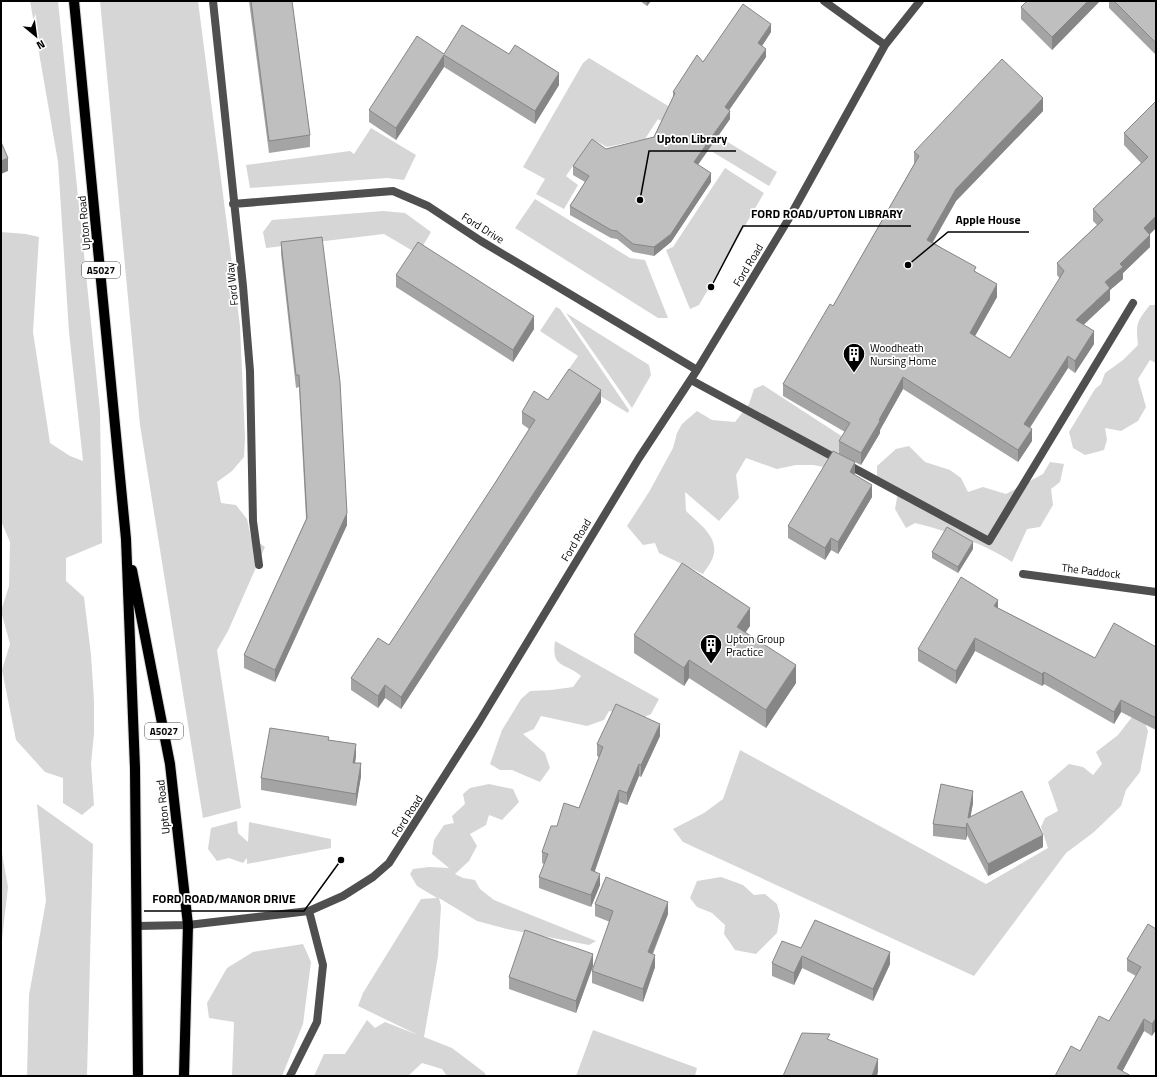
<svg xmlns="http://www.w3.org/2000/svg" width="1157" height="1077" font-family="'Titillium Web',sans-serif">
	<style>
		.green { fill: #d6d6d6 }
		.lines { fill: none; stroke-linecap: round; stroke-linejoin: round }
		.primary-casing { stroke: #dbdbdb; stroke-width: 12 }
		.service { stroke: #4f4f4f; stroke-width: 8 }
		.minor { stroke: #4f4f4f; stroke-width: 8 }
		.primary { stroke: #000; stroke-width: 10 }
		.wall { fill: #a4a4a4 }
		.shaded-wall { fill: #868686 }
		.building { fill: #bfbfbf; stroke: #868686 }
		.labels { text-anchor: middle; stroke-width: 3.5; stroke-linejoin: round; paint-order: stroke }
		.shield { fill: #fff; stroke: #4c4c4c; stroke-width: 1 }
		.shield-label { font-size: 10px; font-weight: bold; fill: #000 }
		.street-label { font-size: 11px; fill: #000; stroke: #fff }
		.poi-label { font-size: 11px; fill: #000; stroke: #fff; text-anchor: start }
		.leader { fill: none; stroke: #000; stroke-width: 1.5 }
		.callout-dot { fill: #000; stroke: #fff; stroke-width: 1.5 }
		.callout-label { font-size: 12px; text-anchor: middle; font-weight: bold; fill: #000; stroke: #fff; stroke-width: 3.5; stroke-linejoin: round; paint-order: stroke }
	</style>
	<rect width="100%" height="100%" fill="#fff"/>
	<!-- green -->
	<path class="green" d="M30,1H58L100,411L102,543L66,558V581L84,597L91,655L94,701V733L91,764L94,805L82,815L63,803V778L45,772L16,740L2,670L10,644L1,611L9,586L10,542L1,521V232L26,234L39,237L33,332L50,443L70,456L83,461L69,332L58,162Z
		M100,1H198L240,326L245,438L244,457L232,471L217,482L221,503L236,505L247,519L251,537L265,547L228,631L217,650L241,808L203,818L140,425Z
		M589,58L777,172L769,186L658,119L645,139L607,147L592,139L566,176L578,185L564,209L536,194L545,179L523,167L583,63Z
		M371,128L416,155L404,180L387,178L250,188L246,165L350,151L354,154Z
		M725,168L764,193L699,305L690,309L666,250L673,247Z
		M535,199L630,258L645,260L668,318H658L515,228Z
		M383,211L405,213L431,232L418,254L384,234L266,248L263,232L272,220Z
		M1150,305H1156V363L1150,360L1138,379L1146,407L1138,421L1121,431L1105,428L1107,440L1104,450L1085,455L1073,448L1069,432L1095,389L1101,384L1105,373L1123,360L1138,345C1136,324 1136,322 1150,305Z
		M556,307L560,309L629,410L628,413L584,386L586,380L569,369L578,356L540,331Z
		M566,313L649,365L651,375L632,408Z
		M763,385L846,439L852,451L846,471L813,465H796L777,469L746,458L736,475L739,498L719,521L685,492L686,511C698,523 720,537 713,557C711,563 706,569 703,574L659,553L655,543L643,545L627,526L649,492L673,448L677,433L682,424L697,411L712,420L735,422L749,404L754,389Z
		M909,446L925,462L950,470L961,478L968,492L983,487L1006,494L1043,474L1050,462L1064,464L1060,482L1051,489L1053,505L1040,527L1027,529L1012,562C987,545 945,530 915,523L906,528L895,509L898,492L877,479V466L896,449Z
		M555,641L659,699L651,714L638,720L625,714L609,711L604,720L587,726L541,716L534,729L523,734L545,753L550,768L540,782L512,770H500L490,764L502,730L521,699L530,691L551,690L573,687L581,676C565,662 551,669 555,641Z
		M1132,717L1145,723L1148,731L1140,772L1126,790L1121,806L1094,832L1066,853L974,976L683,842L673,829L704,813L723,799L740,750L986,884L1048,848L1041,827L1045,818L1058,811L1048,782L1069,764L1083,767L1093,775L1102,764L1096,752L1118,735Z
		M489,784L513,789L519,802L502,820L489,815L486,825L470,834L477,846L469,861L455,874L463,878L475,880L480,889L494,900L596,941L589,945L507,929L477,921L439,898L441,906L438,956L424,1037L452,1048L485,1073V1076H447L442,1069L422,1063L408,1076H314L324,1054H345L367,1020L375,1028L385,1022L418,1035L358,1006L363,993L421,899L437,898L417,886L410,874L413,869L429,867L449,868L432,854L434,840L444,825L454,823L452,816L465,804L463,794L470,788Z
		M37,804L93,844L87,1076H27L29,995L46,901Z
		M237,821L238,833L248,842L249,822L331,839V848L247,864V858L243,863L229,858L217,861L208,849L211,828Z
		M1,848L8,887L1,948Z
		M721,877L743,885L754,895L765,894L777,904L780,915L777,933L756,954L735,950L724,934L725,925L712,913L697,907L690,898L697,881Z
		M303,944L311,962L303,1024L282,1076H232L234,1022L209,1018L207,1003L227,968L253,952Z
		M593,1030L697,1068L695,1076H576Z"/>
	<g class="lines">
		<!-- primary casing -->
		<g class="primary-casing">
			<path id="primary" d="M74,1L126,539L135,768L138,1076
				M132,570L170,764L188,925L184,1076"/>
		</g>
		<!-- service -->
		<path class="service" d="M691,380L989,541L1133,303"/>
		<!-- minor -->
		<path class="minor" d="M213,1L243,286L250,371L253,521L259,565
			M824,1L885,45
			M233,204L393,191L428,206L481,241L697,370
			M1023,574L1156,592
			M137,926L188,925L309,911L343,896L373,877L389,863L479,722L639,458L697,370L788,220L885,45L920,1
			M290,1076L317,1022L323,965L309,911"/>
		<!-- primary -->
		<use href="#primary" class="primary"/>
	</g>
	<!-- wall -->
	<path class="wall" d="M249,1H292L310,135V147L269,153Z
		M640,1H651L647,6Z
		M1100,1L1052,50L1021,19V7Z
		M1109,1H1156V55L1109,8Z
		M771,32L762,46L766,57L729,110L730,119L698,165L711,182L671,242L654,256L633,252L617,239L611,238L570,215V206L585,182L573,175V166L606,149L654,137L673,98V92L703,62Z
		M444,54H509L559,85L535,124L444,67L396,140L369,122V110Z
		M1156,101V228L1149,234L1150,247L1123,273V279L1110,290V300L1083,325L1094,344L1075,373L1068,368L1030,428L1032,441L1018,462L903,389L880,430V433L861,465L839,454V441L845,432L783,396V384L833,306L914,164V152L1043,111L956,201L933,242L976,272L997,297L975,336L1010,358L1060,279L1057,275V263L1097,225L1093,221V209L1141,163L1124,145V133Z
		M281,242L347,525L275,682L244,668V655L306,519L299,387L296,388L281,254Z
		M396,275L534,329L513,362L396,287Z
		M548,400L601,402L401,709L385,698L378,708L351,690V678L389,645L495,483L529,429L522,424V412Z
		M855,475L872,497L838,554L831,550L825,560L788,538V526Z
		M973,549L958,573L932,558V552Z
		M998,608L1095,658L1156,647V730L1121,712L1114,724L1044,684L1042,686L975,651L956,684L918,661V649Z
		M750,626L745,632L796,683L766,728L689,678L684,686L634,653V635Z
		M660,736L641,777L639,776L627,805L619,802L595,871L600,885L591,907L539,888V877L544,864L542,863V852L557,826L579,808L599,757L597,756V744Z
		M329,740L356,756L355,763L361,776L356,806L261,790V778Z
		M973,803L970,817L1043,847L988,876L967,835L966,840L933,836V824Z
		M595,904L668,914L653,954L655,967L643,1002L592,983V971L610,922L595,916Z
		M1156,929L1152,1036L1144,1031L1122,1071L1080,1051L1109,1021L1136,976L1127,971V959Z
		M801,948L890,964L873,1001L802,968L794,985L772,976V963Z
		M593,966L576,1013L509,989V977Z"/>
	<!-- shaded-wall -->
	<path class="shaded-wall" d="M647,1H651L647,6Z
		M1088,1H1100L1052,50V37Z
		M771,24V32L758,52V43Z
		M766,49V57L725,116V107Z
		M444,55V67L396,140V128Z
		M559,73V85L535,124V111Z
		M1043,98V111L956,201L927,252V240L956,189Z
		M730,111V119L694,170V162Z
		M8,158V171L1,174V161Z
		M711,173V182L671,242L654,256V247Z
		M1156,205V228L1144,240V228Z
		M1150,235V247L1123,273V279L1110,290V300L1076,332V320L1120,264Z
		M997,284V297L970,345V333Z
		M534,316V329L513,362V350Z
		M1094,331V344L1075,373V361Z
		M1068,356V368L1024,436V424Z
		M903,377V389L880,430V433L861,465V453L879,420Z
		M601,390V402L401,709V697Z
		M1032,429V441L1018,462V450Z
		M855,462V475L850,472Z
		M872,485V497L838,554V542Z
		M347,513V525L275,682V670Z
		M831,538V550L825,560V548Z
		M973,542V549L958,573V567Z
		M998,600V612L994,606Z
		M750,608V626L737,645V627Z
		M975,638V651L956,684V671Z
		M689,660V678L684,686V668Z
		M796,665V683L766,728V710Z
		M1044,672V684L1042,686V674Z
		M385,685V698L378,708V696Z
		M1121,700V712L1114,724V712Z
		M660,724V736L641,777V765Z
		M356,744V756L353,775V763Z
		M361,763V776L356,806V794Z
		M639,764V776L627,805V793Z
		M619,790V802L591,881V870Z
		M973,791V803L969,826L968,818Z
		M967,823V835L966,840V828Z
		M1043,835V847L988,876V864Z
		M600,874V885L591,907V895Z
		M668,902V914L648,964V952Z
		M890,952V964L873,1001V989Z
		M593,954V966L576,1013V1001Z
		M655,955V967L643,1002V989Z
		M802,956V968L794,985V973Z
		M1156,1018V1030L1152,1036V1024Z
		M1144,1019V1031L1120,1076L1117,1068Z
		M878,1059V1072L877,1076H872Z"/>
	<!-- building -->
	<path class="building" d="M251,1H292L310,135L269,141Z
		M1027,1H1088L1052,37L1021,7Z
		M1114,1H1156V43Z
		M743,4L771,24L758,43L766,49L725,107L730,111L694,162L711,173L671,234L654,247L633,244L617,231L611,230L570,206L589,176L573,166L592,139L606,149L654,137L675,93L673,92L697,55L703,62Z
		M462,25L509,54L515,45L559,73L535,111L444,55L396,128L369,110L417,36L444,54Z
		M1002,59L1043,98L956,189L927,240L976,267L974,271L997,284L970,333L1010,358L1064,271L1057,263L1103,220L1093,209L1148,157L1124,133L1156,101V205L1155,206L1156,207V216L1144,228L1150,235L1120,264L1123,267L1105,282L1110,288L1076,320L1094,331L1075,361L1068,356L1024,424L1032,429L1018,450L903,377L879,420L880,421L861,453L839,441L850,423L783,384L830,304L833,306L919,156L914,152Z
		M1,142L8,158L1,161Z
		M322,237L340,382L347,513L275,670L244,655L307,518L299,375H296L281,242Z
		M418,242L534,316L513,350L396,275Z
		M569,369L601,390L401,697L385,685L378,696L351,678L378,638L389,645L495,483L535,420L522,412L534,391L548,400Z
		M833,451L855,462L850,472L872,485L838,542L831,538L825,548L788,526Z
		M947,527L973,542L958,567L932,552Z
		M682,563L750,608L737,627L796,665L766,710L689,660L684,668L634,635Z
		M961,577L998,600L994,606L1095,658L1114,623L1156,647V718L1121,700L1114,712L1044,672L1042,674L975,638L956,671L918,649Z
		M616,704L660,724L641,765L639,764L627,793L619,790L591,870L600,874L591,895L539,877L548,854L542,852L551,826H557L564,803L579,808L603,747L597,744Z
		M270,728L329,737L328,740L356,744L353,763H361L356,794L261,778Z
		M941,784L973,791L968,818L1022,791L1043,835L988,864L967,823L966,828L933,824Z
		M606,877L668,902L648,952L655,955L643,989L592,971L613,911L595,904Z
		M815,920L890,952L873,989L802,956L794,973L772,963L782,941L801,948Z
		M1148,924L1156,929V1018L1152,1024L1144,1019L1117,1068L1131,1076H1055L1071,1046L1080,1051L1099,1016L1109,1021L1141,967L1127,959Z
		M525,930L593,954L576,1001L509,977Z
		M802,1033L830,1034L827,1039L878,1059L872,1076H783Z"/>
	<!-- icons -->
	<defs>
		<g id="building-pin" transform="scale(1.15)"><path d="M0 17L-7.5 6A9.5 9.5 0 1 1 7.5 6Z" fill="#000" stroke="#fff"/><path d="M-4-6H4V6H1V3H-1V6H-4ZM-2.5-4.3h1.7v1.8h-1.7ZM.8-4.3h1.7v1.8H.8ZM-2.5-1h1.7V.8h-1.7ZM.8-1h1.7V.8H.8Z" fill="#fff"/></g>
	</defs>
	<g fill-rule="evenodd">
		<use href="#building-pin" x="854" y="354"/>
		<use href="#building-pin" x="711" y="645"/>
	</g>
	<g class="labels">
		<!-- shield labels -->
		<g class="shield">
			<rect x="82" y="262" width="38" height="16" rx="3"/>
			<rect x="145" y="723" width="38" height="16" rx="3"/>
		</g>
		<g class="shield-label">
			<text x="101" y="274">A5027</text>
			<text x="164" y="735">A5027</text>
		</g>
		<!-- street labels -->
		<g class="street-label">
			<text transform="translate(84 223) rotate(-95)" y="4">Upton Road</text>
			<text transform="translate(483 228) rotate(32)" y="4">Ford Drive</text>
			<text transform="translate(748 265) rotate(-59)" y="4">Ford Road</text>
			<text transform="translate(232 284) rotate(-96)" y="4">Ford Way</text>
			<text transform="translate(576 540) rotate(-59)" y="4">Ford Road</text>
			<text transform="translate(1091 571) rotate(7)" y="4">The Paddock</text>
			<text transform="translate(163 807) rotate(-96)" y="4">Upton Road</text>
			<text transform="translate(407 816) rotate(-57)" y="4">Ford Road</text>
		</g>
		<!-- poi labels -->
		<g class="poi-label">
			<text x="870" y="352">Woodheath<tspan x="870" dy="13">Nursing Home</tspan></text>
			<text x="726" y="643">Upton Group<tspan x="726" dy="13">Practice</tspan></text>
		</g>
	</g>
	<!-- callouts -->
	<path class="leader" d="M640 200L649 151H736M711 287L743 226H911M908 265L948 232H1029M341 860L304 911H144"/>
	<g class="callout-dot">
		<circle cx="640" cy="200" r="4"/>
		<circle cx="711" cy="287" r="4"/>
		<circle cx="908" cy="265" r="4"/>
		<circle cx="341" cy="860" r="4"/>
	</g>
	<g class="callout-label">
		<text x="692" y="143">Upton Library</text>
		<text x="827" y="218">FORD ROAD/UPTON LIBRARY</text>
		<text x="988" y="224">Apple House</text>
		<text x="224" y="903">FORD ROAD/MANOR DRIVE</text>
	</g>
	<!-- border -->
	<rect width="1157" height="1077" fill="none" stroke="#000000" stroke-width="4"/>
	<!-- north arrow -->
	<g transform="translate(36 36) rotate(151)" stroke="#ffffff" stroke-width="3" paint-order="stroke">
	<path d="M0-3L7 15L0 10L-7 15Z" fill="#000000"/>
	<text y="-6" font-size="11" font-weight="bold" text-anchor="middle" fill="#000000">N</text>
	</g>
</svg>
